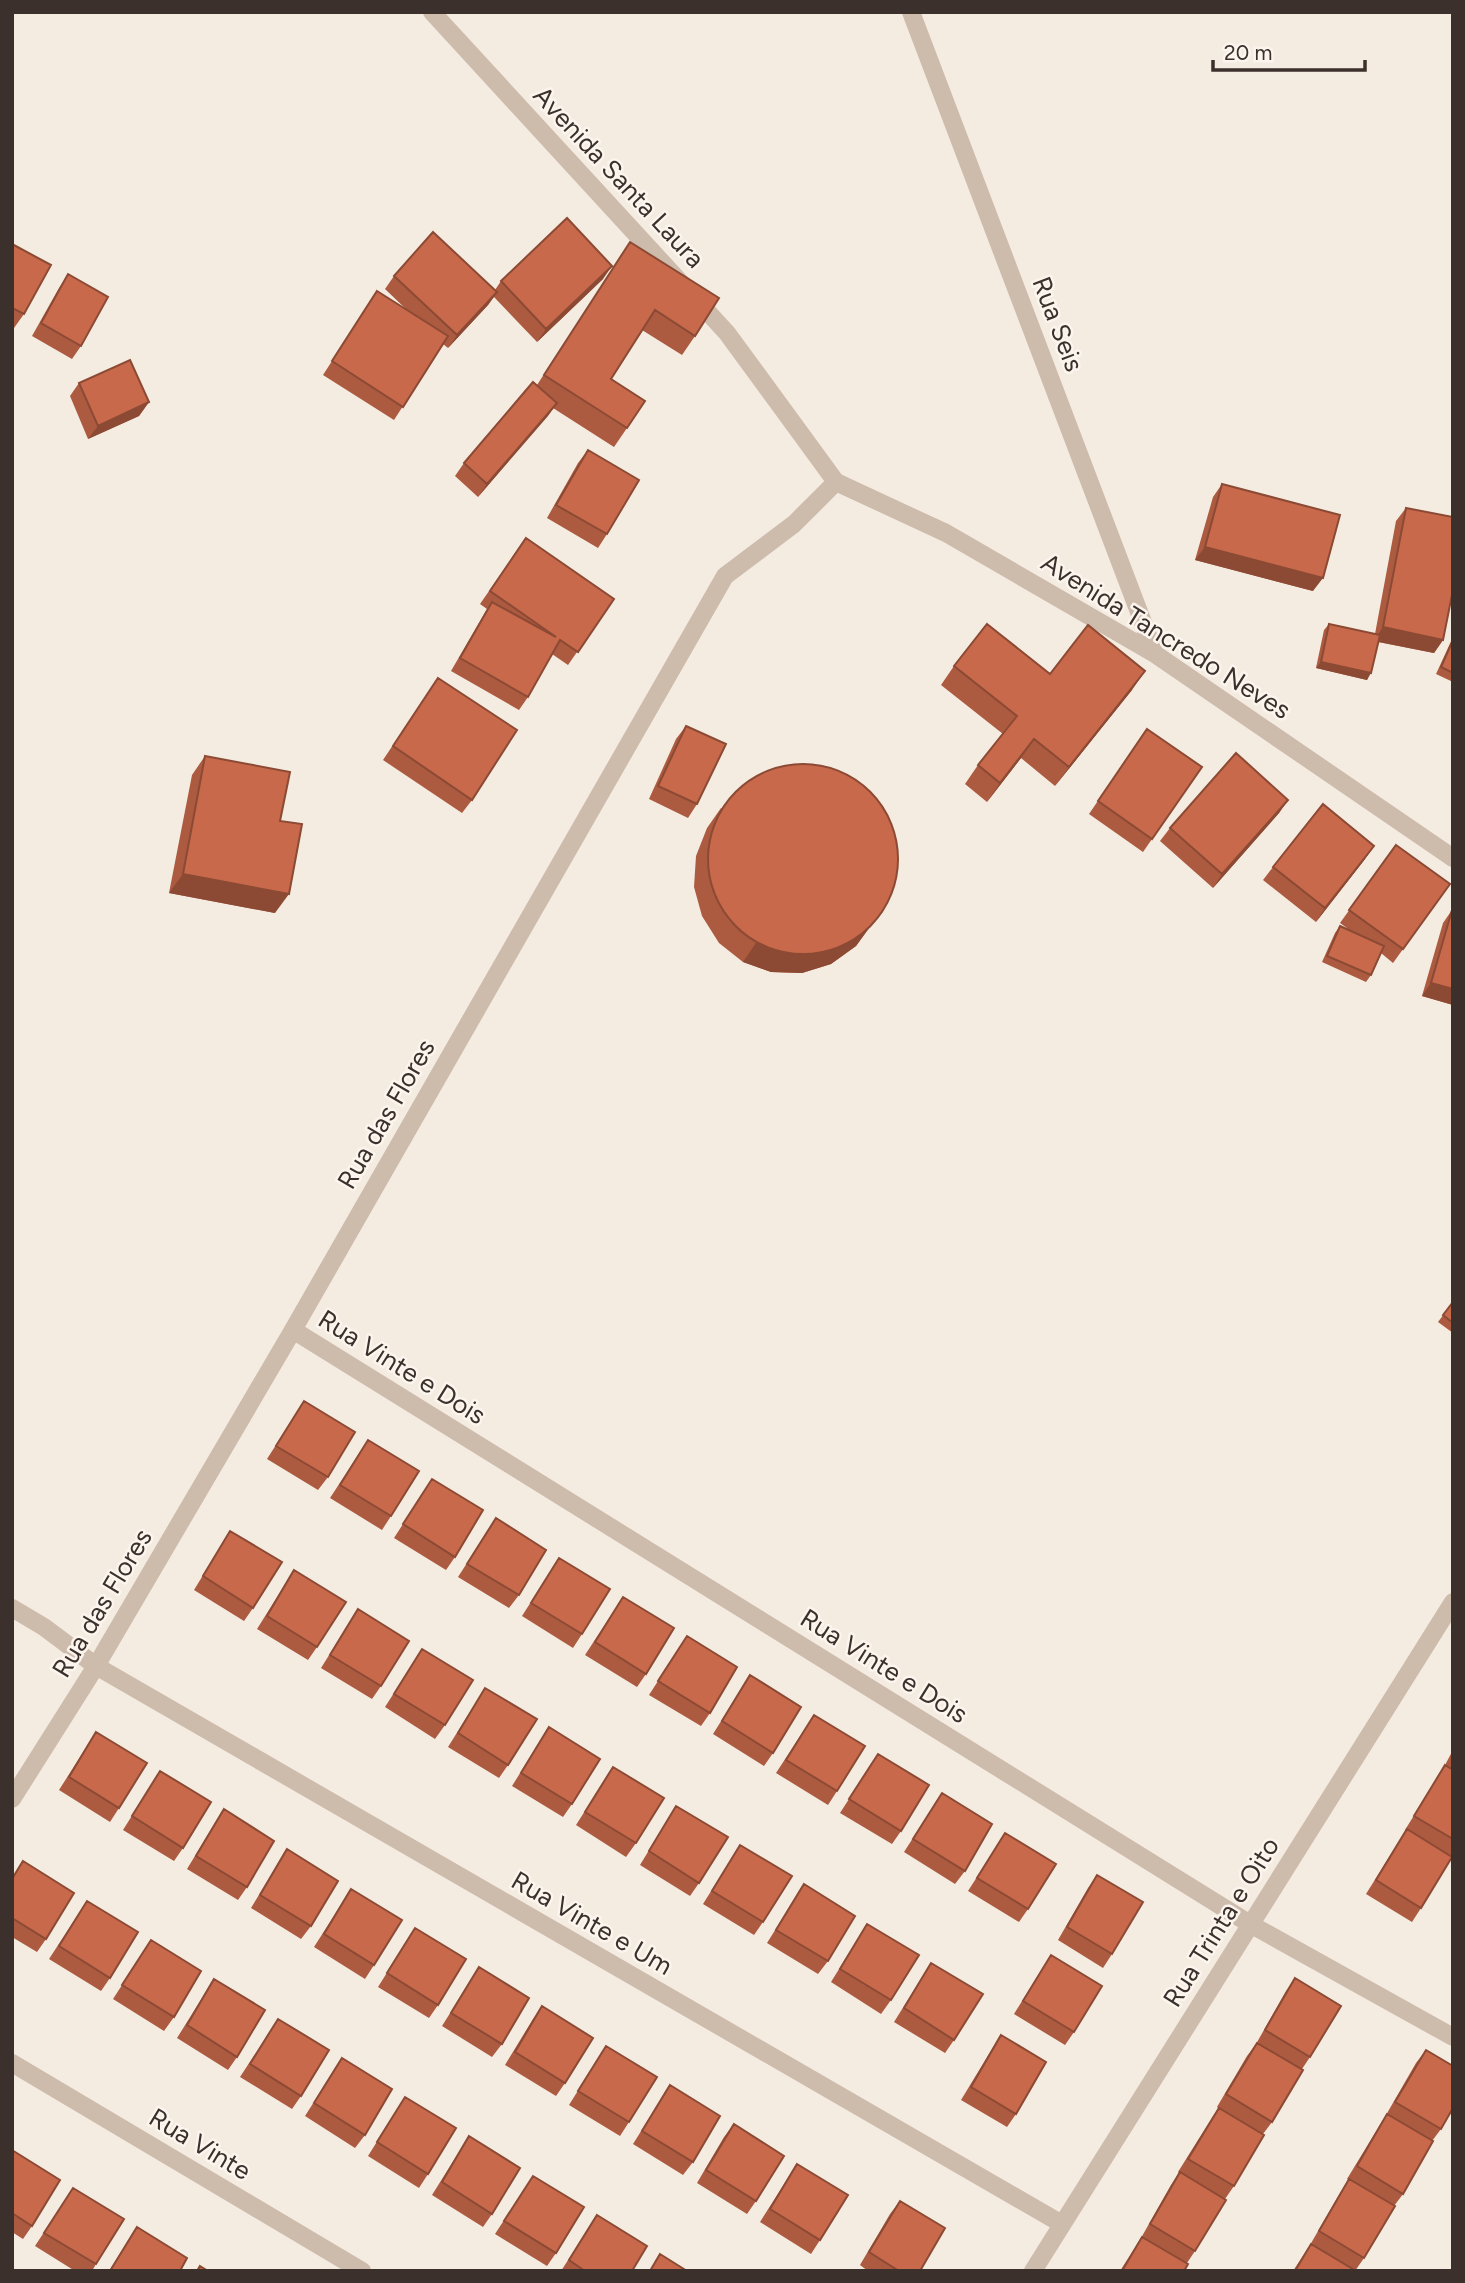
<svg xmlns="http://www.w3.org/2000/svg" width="1465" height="2283" font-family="Figtree,sans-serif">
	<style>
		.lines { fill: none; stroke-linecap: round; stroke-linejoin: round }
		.minor { stroke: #cdbbac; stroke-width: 18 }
		.wall { fill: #ac5a40 }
		.shaded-wall { fill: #8c4a34 }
		.building { fill: #c8694b; stroke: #8c4a34; stroke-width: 2 }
		.labels { text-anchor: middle; stroke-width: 5; stroke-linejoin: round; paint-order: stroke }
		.street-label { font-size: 26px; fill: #3b302b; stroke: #fbf5ee }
	</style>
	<rect width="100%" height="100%" fill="#f4ebe1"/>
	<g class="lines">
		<!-- minor -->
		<path class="minor" d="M432,12L727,333L836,482L946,533L1155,654L1453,858
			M911,12L1155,654
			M293,1330L1250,1924L1453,2037
			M12,1608L44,1627L96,1666L1062,2224
			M12,1799L96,1666L293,1330L725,576L794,524L836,482
			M12,2063L362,2271
			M1033,2271L1453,1602"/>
	</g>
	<!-- wall -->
	<path class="wall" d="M630,242L695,336L682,355L642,330L611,379L627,428L614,447L553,408L478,497L455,476L464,463L537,385Z
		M12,244L24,314L14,328L12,326Z
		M68,274L81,346L72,359L32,336L59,288Z
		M394,276L495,290L501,281L603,279L537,342L494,297L488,305L448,348L443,344L394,420L323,375L377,291L408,311L385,289Z
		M79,383L149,402L139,416L88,439L70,396Z
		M588,450L607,534L598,548L547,518L578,463Z
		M1222,484L1313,591L1195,560L1213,497Z
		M1406,508L1443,640L1434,653L1378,642L1367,680L1316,668L1324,630L1329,624L1375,634L1396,521Z
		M526,538L614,599L568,665L552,654L528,697L519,710L451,671L487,609L480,604Z
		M1453,637V682L1436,674Z
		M954,666L1050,674L1132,690L1055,786L1021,758L987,802L965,784L978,765L1003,734L941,685Z
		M429,691L472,800L462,813L383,760Z
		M686,726L697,804L688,818L649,799L676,739Z
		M1147,729L1202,767L1143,852L1089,814Z
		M205,756L280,821L275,913L169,893L192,775Z
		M1288,800L1279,813L1213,888L1160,841L1170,828Z
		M721,808L888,902L856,946L831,964L802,973L771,972L743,962L719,943L702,916L694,887L696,856L707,828Z
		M1396,845L1450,884L1393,963L1381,953L1371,975L1366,982L1322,962L1335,933L1340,926L1351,931L1340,923Z
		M1365,859L1316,922L1263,880L1273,867Z
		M1452,910L1453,1005L1422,996L1443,923Z
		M1453,1302V1333L1438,1322Z
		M304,1401L328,1477L318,1490L267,1459Z
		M368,1440L391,1516L382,1530L330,1498Z
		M432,1479L455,1557L446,1570L394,1538Z
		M496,1518L519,1595L509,1608L458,1577Z
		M230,1531L253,1608L244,1621L194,1590Z
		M559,1558L582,1634L573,1648L522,1616Z
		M294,1570L317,1647L308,1660L257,1629Z
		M623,1597L646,1674L637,1687L585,1655Z
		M358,1609L381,1686L372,1699L321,1668Z
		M687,1636L710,1713L701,1726L649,1695Z
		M422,1649L445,1725L435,1739L385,1707Z
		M750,1675L773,1753L764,1766L713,1734Z
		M485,1688L508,1765L499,1778L448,1747Z
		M814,1715L837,1791L828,1805L776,1773Z
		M549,1727L572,1804L563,1817L512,1786Z
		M96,1732L119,1808L110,1822L59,1790Z
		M1453,1750V1853L1421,1908L1412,1922L1366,1894L1406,1830H1405L1445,1765Z
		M878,1754L901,1831L892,1844L840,1813Z
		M613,1767L636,1843L626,1857L576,1825Z
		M160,1771L183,1848L174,1861L123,1830Z
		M942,1793L965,1871L955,1884L904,1852Z
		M676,1806L699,1883L690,1896L640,1865Z
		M224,1809L247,1887L238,1900L187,1869L215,1823Z
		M1005,1833L1028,1909L1019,1922L968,1891Z
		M740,1845L763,1922L754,1935L703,1904Z
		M287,1849L311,1926L301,1939L251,1908Z
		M23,1861L46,1939L37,1952L12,1937V1877Z
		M1097,1875L1112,1954L1103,1968L1058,1940L1088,1888Z
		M804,1884L828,1961L818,1974L767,1943Z
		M351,1889L374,1965L365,1979L314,1947Z
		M87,1901L110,1978L101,1991L49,1959Z
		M867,1924L891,2000L881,2014L831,1982Z
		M415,1928L438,2005L429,2018L378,1987Z
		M151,1940L174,2017L164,2031L113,1999Z
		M1051,1955L1074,2032L1065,2045L1014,2014Z
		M931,1963L954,2040L945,2053L894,2022Z
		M479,1967L502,2044L492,2057L442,2026Z
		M1295,1978L1310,2057L1302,2069L1272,2122L1263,2134L1234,2186L1225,2199L1195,2251L1187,2263L1184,2271H1120L1141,2238L1171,2185L1179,2173L1178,2172L1218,2108L1217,2107L1247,2056L1256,2044L1286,1991Z
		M214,1979L237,2057L228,2070L177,2038Z
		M542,2006L565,2083L556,2096L505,2065L533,2019Z
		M278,2019L301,2096L292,2109L240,2077Z
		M1001,2035L1016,2114L1007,2127L961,2100L992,2049Z
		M606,2046L629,2122L620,2136L569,2105Z
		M1426,2050L1441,2129L1432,2141L1403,2194L1394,2206L1364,2258L1355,2271H1293L1310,2245L1340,2193L1349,2180L1347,2179L1378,2128L1386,2115L1416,2063Z
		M342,2058L365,2135L355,2148L305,2116Z
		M670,2085L693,2162L683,2175L633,2144Z
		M405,2097L428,2174L419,2188L368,2156Z
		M734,2124L756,2201L747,2214L697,2183L724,2137Z
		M469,2136L492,2214L483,2227L432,2195Z
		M12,2150L32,2226L23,2239L12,2232Z
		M797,2164L820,2240L811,2254L760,2222Z
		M533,2176L556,2253L547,2266L495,2234Z
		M73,2188L96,2264L92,2271H75L35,2246Z
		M900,2201L920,2271H868L860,2265L890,2214Z
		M597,2215L632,2271H561Z
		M137,2227L180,2271H109Z"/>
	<!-- shaded-wall -->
	<path class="shaded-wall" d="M612,266L603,279L537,342L546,329Z
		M497,292L488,305L448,348L457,335Z
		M149,402L139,416L88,439L98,426Z
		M557,403L548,416L478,497L487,484Z
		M1205,547L1323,578L1313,591L1195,560Z
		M1383,627L1443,640L1434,653L1374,641Z
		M1321,662L1371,673L1367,680L1316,668Z
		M1145,671L1132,690L1055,786L1069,767Z
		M1034,739L1021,758L987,802L1000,783Z
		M1288,800L1279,813L1213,888L1222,874Z
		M1374,846L1365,859L1316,922L1325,908Z
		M183,874L289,894L275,913L169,893Z
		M888,902L856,946L831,964L802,973L771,972L743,962L756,943Z
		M1431,983L1453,989V1005L1422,996Z"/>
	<!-- building -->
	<path class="building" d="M567,218L612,266L546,329L501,281Z
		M433,232L497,292L457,335L394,276Z
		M630,242L719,298L695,336L655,310L611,379L645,401L627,428L544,375Z
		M12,244L51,265L24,314L12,308Z
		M68,274L108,297L81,346L41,323Z
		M377,291L448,336L403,407L332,361Z
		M130,360L149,402L98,426L79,383Z
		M533,382L557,403L487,484L464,463Z
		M588,450L639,480L607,534L556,505Z
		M1222,484L1340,515L1323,578L1205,547Z
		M1406,508L1453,517V590L1443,640L1383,627Z
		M526,538L614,599L578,652L560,640L528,697L460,658L492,602L556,637L490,591Z
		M987,624L1050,674L1088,625L1145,671L1069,767L1034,739L1000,783L978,765L1017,716L954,666Z
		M1329,624L1380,635L1371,673L1321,662Z
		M1453,640V673L1441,667Z
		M438,678L517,730L472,800L393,746Z
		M686,726L726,744L697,804L658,786Z
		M1147,729L1202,767L1152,839L1098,801Z
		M1236,753L1288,800L1222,874L1170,828Z
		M205,756L290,772L280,821L302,824L289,894L183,874Z
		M708 859a95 95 0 1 1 190 0a95 95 0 1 1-190 0Z
		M1323,804L1374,846L1325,908L1273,867Z
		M1396,845L1450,884L1403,949L1349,910Z
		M1452,910H1453V989L1431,983Z
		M1340,926L1384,946L1371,975L1327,956Z
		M1453,1302V1323L1443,1315Z
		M304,1401L355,1432L328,1477L276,1446Z
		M368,1440L419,1471L391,1516L340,1485Z
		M432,1479L483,1510L455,1557L403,1524Z
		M496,1518L546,1550L519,1595L467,1564Z
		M230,1531L282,1562L253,1608L203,1576Z
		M559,1558L610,1589L582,1634L531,1603Z
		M294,1570L346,1602L317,1647L267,1616Z
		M623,1597L674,1628L646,1674L595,1642Z
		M358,1609L409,1641L381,1686L330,1655Z
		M687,1636L737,1667L710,1713L658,1681Z
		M422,1649L473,1680L445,1725L394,1694Z
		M750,1675L801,1707L773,1753L722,1721Z
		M485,1688L537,1719L508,1765L458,1733Z
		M814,1715L865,1746L837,1791L786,1760Z
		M549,1727L600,1759L572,1804L521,1773Z
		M96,1732L147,1763L119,1808L69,1777Z
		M878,1754L929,1785L901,1831L849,1799Z
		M1445,1765L1453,1770V1839L1414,1816Z
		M613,1767L664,1798L636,1843L585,1812Z
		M160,1771L211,1802L183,1848L132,1816Z
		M942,1793L992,1824L965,1871L913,1839Z
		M676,1806L728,1837L699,1883L649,1851Z
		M224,1809L274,1841L247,1887L196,1856Z
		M1407,1829L1452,1857L1421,1908L1376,1880Z
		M1005,1833L1056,1864L1028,1909L977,1878Z
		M740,1845L792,1876L763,1922L712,1891Z
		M287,1849L338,1881L311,1926L260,1895Z
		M23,1861L74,1893L46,1939L12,1918V1879Z
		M1097,1875L1143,1902L1112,1954L1067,1927Z
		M804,1884L855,1916L828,1961L776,1930Z
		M351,1889L402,1920L374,1965L324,1934Z
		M87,1901L138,1932L110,1978L59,1946Z
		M867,1924L919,1955L891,2000L840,1969Z
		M415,1928L466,1959L438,2005L387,1973Z
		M151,1940L201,1971L174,2017L122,1985Z
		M1051,1955L1102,1986L1074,2032L1023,2001Z
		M931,1963L983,1994L954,2040L904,2008Z
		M479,1967L529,1998L502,2044L451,2013Z
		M1295,1978L1341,2006L1310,2057L1265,2030Z
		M214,1979L265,2010L237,2057L187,2025Z
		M542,2006L593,2038L565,2083L515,2052Z
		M278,2019L329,2050L301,2096L250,2064Z
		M1001,2035L1046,2062L1016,2114L971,2087Z
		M1257,2043L1303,2070L1272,2122L1226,2094Z
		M606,2046L657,2077L629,2122L578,2091Z
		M1426,2050L1453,2066V2108L1441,2129L1395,2102Z
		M342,2058L392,2089L365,2135L314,2103Z
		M670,2085L720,2116L693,2162L642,2131Z
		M405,2097L456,2128L428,2174L377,2142Z
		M1219,2108L1264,2135L1234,2186L1188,2159Z
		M1387,2114L1433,2141L1403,2194L1357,2166Z
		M734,2124L784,2156L756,2201L706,2170Z
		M469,2136L520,2168L492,2214L442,2182Z
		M12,2150L60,2180L32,2226L12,2213Z
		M797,2164L848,2195L820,2240L770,2209Z
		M1180,2172L1226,2200L1195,2251L1150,2224Z
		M533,2176L584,2207L556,2253L504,2221Z
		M1349,2179L1395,2206L1364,2258L1319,2231Z
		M73,2188L124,2219L96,2264L44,2233Z
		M900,2201L945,2228L920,2271H899L869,2252Z
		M597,2215L647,2246L632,2271H585L569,2260Z
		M137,2227L187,2258L180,2271H110Z
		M1142,2237L1188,2264L1184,2271H1122Z
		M1311,2244L1356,2271H1295Z
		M660,2254L687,2271H650Z
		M200,2266L208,2271H197Z"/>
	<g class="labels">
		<!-- street labels -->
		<g class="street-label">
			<text transform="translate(619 177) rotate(47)" y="9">Avenida Santa Laura</text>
			<text transform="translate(1058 324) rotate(69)" y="9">Rua Seis</text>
			<text transform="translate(1166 636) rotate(32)" y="9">Avenida Tancredo Neves</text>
			<text transform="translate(386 1114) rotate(-60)" y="9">Rua das Flores</text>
			<text transform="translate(402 1367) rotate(32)" y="9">Rua Vinte e Dois</text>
			<text transform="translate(102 1603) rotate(-59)" y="9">Rua das Flores</text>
			<text transform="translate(884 1666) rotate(32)" y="9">Rua Vinte e Dois</text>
			<text transform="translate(1221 1922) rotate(-58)" y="9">Rua Trinta e Oito</text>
			<text transform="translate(592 1923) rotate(30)" y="9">Rua Vinte e Um</text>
			<text transform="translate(200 2144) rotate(31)" y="9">Rua Vinte</text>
		</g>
	</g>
	<!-- border -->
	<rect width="1465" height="2283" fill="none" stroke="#3b302b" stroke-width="28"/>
	<!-- scale -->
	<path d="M1213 60v10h152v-10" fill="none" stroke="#3b302b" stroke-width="3.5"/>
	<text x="1224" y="60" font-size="21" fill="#3b302b" stroke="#fbf5ee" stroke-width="5" paint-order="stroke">20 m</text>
</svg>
